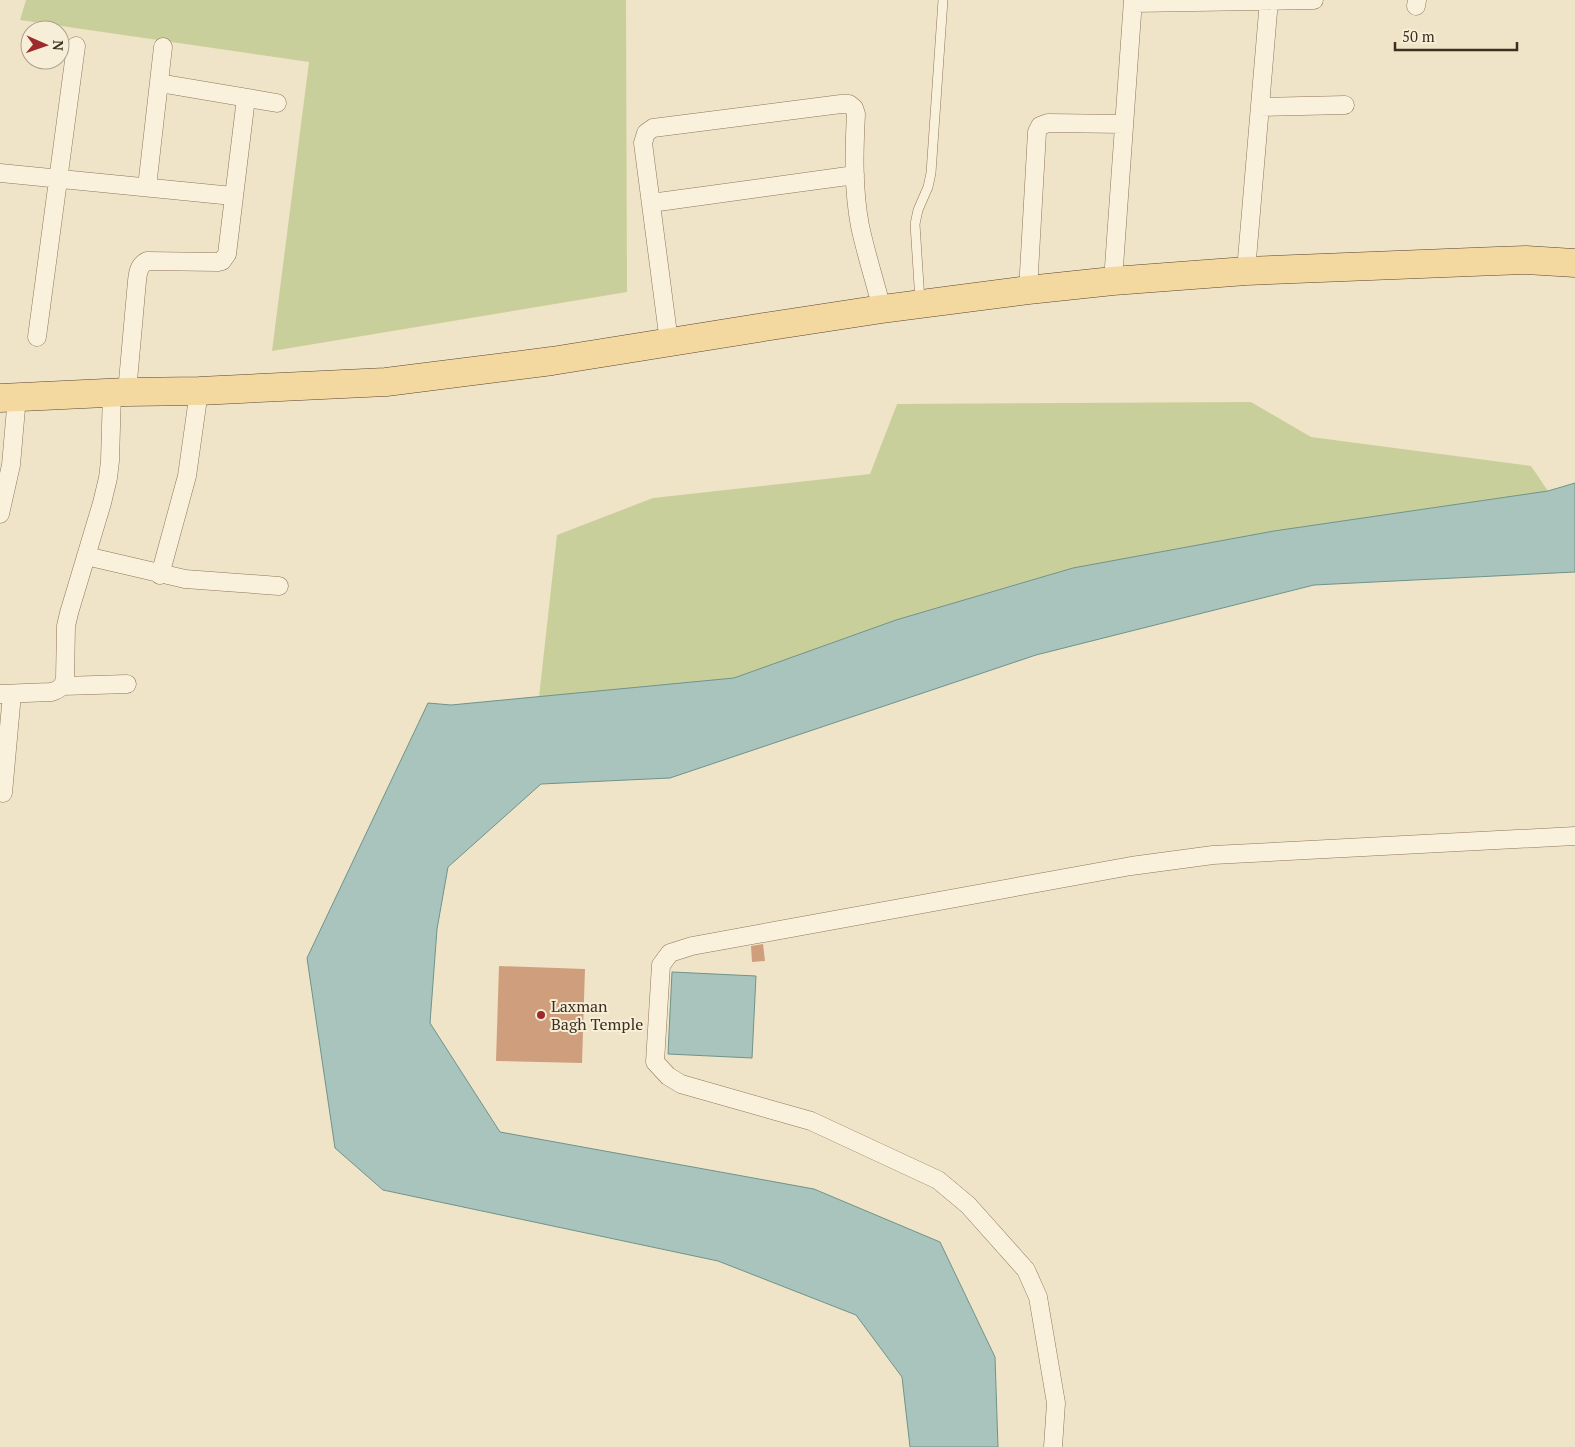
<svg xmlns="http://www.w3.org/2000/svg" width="1575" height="1447" font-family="'PT Serif',serif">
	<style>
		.green { fill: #c9cf9b }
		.water { fill: #a9c4bc; stroke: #6f938a }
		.building { fill: #cf9f7d }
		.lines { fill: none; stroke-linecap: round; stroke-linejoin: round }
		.service-casing { stroke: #8d765c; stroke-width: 10 }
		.minor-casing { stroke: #8d765c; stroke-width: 19 }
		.primary-casing { stroke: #5b4430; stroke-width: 29 }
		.service { stroke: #faf1dc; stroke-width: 9 }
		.minor { stroke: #faf1dc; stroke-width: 18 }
		.primary { stroke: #f3d9a0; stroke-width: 28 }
		.poi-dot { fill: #9e2a2b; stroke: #f7eed8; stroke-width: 2 }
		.labels { text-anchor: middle; stroke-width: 4; stroke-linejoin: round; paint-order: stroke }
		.poi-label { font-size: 16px; fill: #3d2e20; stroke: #f7eed8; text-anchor: start }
	</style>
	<rect width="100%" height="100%" fill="#f0e4c8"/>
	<!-- green -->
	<path class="green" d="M26,0H626L627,292L272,351L309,62L20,20Z
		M1251,402L1311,437L1531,466L1548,491L1274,531L1073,568L896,620L734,678L539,697L557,535L653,498L870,474L897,404Z"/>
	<!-- water -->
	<path class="water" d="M1575,483V572L1314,585L1036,655L670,778L541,784L448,867L437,929L430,1023L500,1132L814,1189L940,1242L995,1357L998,1447H910L902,1377L856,1315L718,1261L383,1190L335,1148L307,958L428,703L451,705L734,678L896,620L1073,568L1274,531L1548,491Z
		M672,972L756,976L752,1058L668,1054Z"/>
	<!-- building -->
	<path class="building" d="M763,944L765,961L752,962L751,946Z
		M499,966L585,969L582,1063L496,1061Z"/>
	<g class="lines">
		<!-- service casing -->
		<g class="service-casing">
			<path id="service" d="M920,301L915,224L918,210L928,187L931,173L943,0"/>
		</g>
		<!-- minor casing -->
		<g class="minor-casing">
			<path id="minor" d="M1133,3L1314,0
				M1416,6L1417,0
				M159,83L277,103
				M1260,107L1345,105
				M0,173L233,196
				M147,187L163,47
				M651,203L855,175
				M1246,271L1269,0
				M1113,281L1133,0
				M1028,290L1037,132L1040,126L1048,123L1124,124
				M37,337L76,46
				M669,342L643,143L646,133L653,128L841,104H849L854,108L856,114C854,151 853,189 860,226C866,254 875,282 882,309
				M127,392L137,281C138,272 139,265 147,261L218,262L222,261L227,254L246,98
				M0,514L11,465L17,397
				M86,556L185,579L279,586
				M160,575L187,476L199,391
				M63,686L127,684
				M0,694L51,692C59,690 63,687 65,679L66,626L69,613L102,503L108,478L110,461L112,392
				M3,793L12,694
				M1053,1447L1056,1403L1038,1297L1026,1270L968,1205L938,1180L811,1121L681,1084L668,1076L655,1062L661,965L670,953L692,946L1131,866L1213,855L1575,836"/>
		</g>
		<!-- primary casing -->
		<g class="primary-casing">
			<path id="primary" d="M0,398L127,392L199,391L386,382L552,361L764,327L882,309L1028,290L1113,281L1246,271L1497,261L1526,260L1575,263"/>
		</g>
		<!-- service -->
		<use href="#service" class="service"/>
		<!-- minor -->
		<use href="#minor" class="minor"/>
		<!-- primary -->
		<use href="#primary" class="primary"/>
	</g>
	<!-- markers -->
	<circle class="poi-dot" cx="541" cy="1015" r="5"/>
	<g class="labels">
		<!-- poi labels -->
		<g class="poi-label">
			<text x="551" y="1012">Laxman<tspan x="551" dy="18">Bagh Temple</tspan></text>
		</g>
	</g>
	<!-- north arrow -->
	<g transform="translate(45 45) rotate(92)"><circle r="24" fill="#f7eed8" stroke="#ada18e"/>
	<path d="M0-4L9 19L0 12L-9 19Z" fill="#9e2a2b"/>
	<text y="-8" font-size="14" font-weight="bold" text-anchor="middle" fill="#3d2e20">N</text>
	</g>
	<!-- scale -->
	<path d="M1395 42v8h122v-8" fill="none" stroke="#3d2e20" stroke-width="2.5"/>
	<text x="1402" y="42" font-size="15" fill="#3d2e20" stroke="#f7eed8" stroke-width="4" paint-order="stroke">50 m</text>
</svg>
